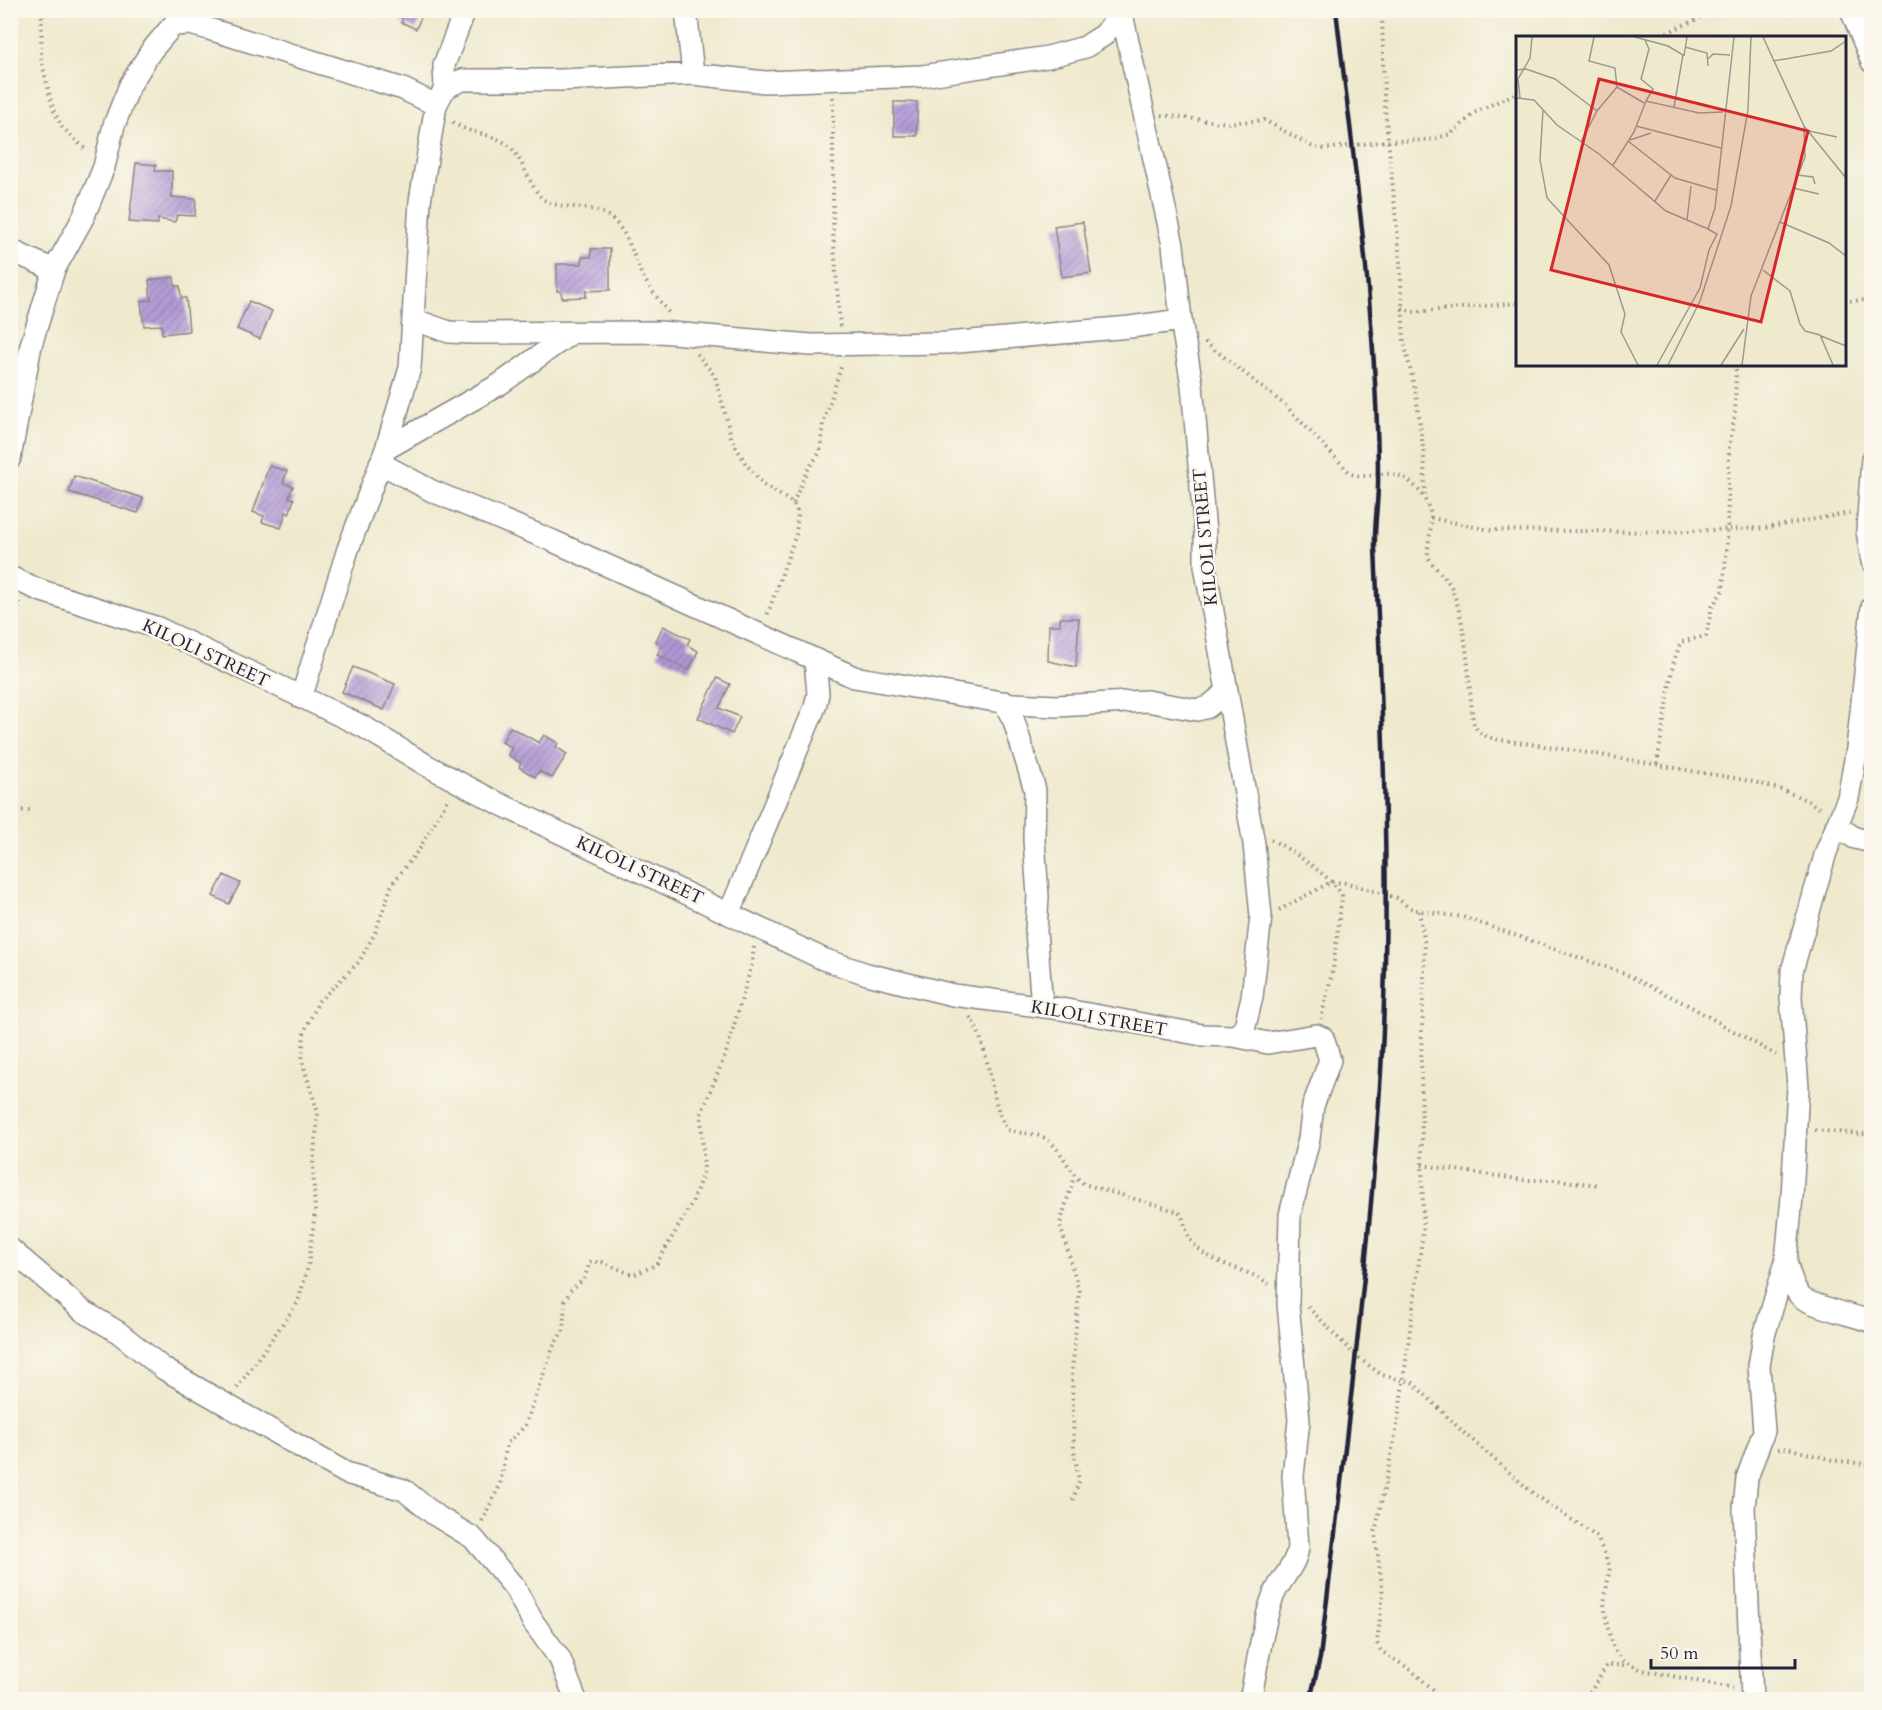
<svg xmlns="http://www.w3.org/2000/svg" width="1882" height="1710" font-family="Cardo,serif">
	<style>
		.building { fill: url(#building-hatch) }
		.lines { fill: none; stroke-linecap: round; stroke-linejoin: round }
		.minor-casing { stroke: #888684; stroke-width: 24 }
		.path { stroke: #888684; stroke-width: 4; stroke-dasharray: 1.5 4.5; stroke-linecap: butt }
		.minor { stroke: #fff; stroke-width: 21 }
		.rail { stroke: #22223b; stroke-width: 4.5 }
		.labels { text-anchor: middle; stroke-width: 5; stroke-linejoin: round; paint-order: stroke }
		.street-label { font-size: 18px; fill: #22223b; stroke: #fbf7ec }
		.inset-road { fill: none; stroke: #9d9993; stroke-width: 1.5 }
		.view { fill: #d62828; fill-opacity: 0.15; stroke: #d62828; stroke-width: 3 }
		.inset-edge { fill: none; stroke: #22223b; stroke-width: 3 }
	</style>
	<defs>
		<pattern id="building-hatch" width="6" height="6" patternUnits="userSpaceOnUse" patternTransform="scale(1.5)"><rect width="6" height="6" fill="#b197d6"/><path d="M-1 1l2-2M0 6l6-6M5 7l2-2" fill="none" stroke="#907baf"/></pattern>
	</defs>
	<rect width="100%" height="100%" fill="#fbf7ec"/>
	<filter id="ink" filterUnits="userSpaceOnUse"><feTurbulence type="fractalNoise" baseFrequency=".0167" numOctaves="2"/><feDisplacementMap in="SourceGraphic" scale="12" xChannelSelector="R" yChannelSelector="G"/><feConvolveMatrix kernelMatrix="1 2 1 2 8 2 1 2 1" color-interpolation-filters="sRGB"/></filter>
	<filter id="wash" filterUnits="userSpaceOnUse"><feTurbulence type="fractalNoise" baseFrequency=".008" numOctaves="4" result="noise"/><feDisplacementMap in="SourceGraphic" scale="24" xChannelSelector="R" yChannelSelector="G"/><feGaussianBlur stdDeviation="1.35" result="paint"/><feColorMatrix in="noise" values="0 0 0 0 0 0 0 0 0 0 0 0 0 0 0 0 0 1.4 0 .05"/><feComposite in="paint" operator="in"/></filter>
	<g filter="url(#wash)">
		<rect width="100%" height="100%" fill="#efe9ce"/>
		<g id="blocks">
			<!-- building -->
			<path class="building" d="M406,10H424L416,29L401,22Z
				M894,102H917V136H894Z
				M136,163L156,165L155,171H172V197L196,199L195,216L177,215L175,222L158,219V224L129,222Z
				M1083,222L1091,273L1062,277L1054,226Z
				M591,249H610V290L586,291V297L562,298L561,291H557V264H582V257H591Z
				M174,277L175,286H180L181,298H186L189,331L162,334V325L144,326L141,301L151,300L149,280Z
				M249,301L272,311L260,339L237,329Z
				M269,466L287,471L283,483L293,486L289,497L294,499L289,514L286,512L281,528L262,522L264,516L253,512Z
				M74,476L143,498L138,513L69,492Z
				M1060,618H1079L1076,667L1048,661L1049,625H1060Z
				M663,626L690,639L687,645L698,651L689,670L657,655L662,645L656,641Z
				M353,667L395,684L384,710L342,692Z
				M717,678L730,684L719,708L740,717L732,734L698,718Z
				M510,727L539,743L544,735L558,743L556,747L567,754L552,778L539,771L535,777L519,767L521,763L508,755L512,748L502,742Z
				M224,875L240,883L229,904L213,896Z"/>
		</g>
	</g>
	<g filter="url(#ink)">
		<use href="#blocks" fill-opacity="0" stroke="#888684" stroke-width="1.5"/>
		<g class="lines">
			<!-- minor casing -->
			<g class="minor-casing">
				<path id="minor" d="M686,10L693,74
					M1851,10L1872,62
					M445,88L444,65L465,10
					M10,250L54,270
					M415,320L449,332L471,333L660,332L811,345L947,343L1130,327L1181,320
					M386,449L500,384L570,334
					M10,458L31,345L54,270L83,218L104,167L114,125L130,85L151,51L173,25L190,24L209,29L403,89L436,105
					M1872,459L1867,531L1872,561
					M380,463L432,491L553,541L854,677L1013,704L1057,706L1147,701L1197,710L1208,707L1225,693
					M10,577L39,590L158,628L364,727L426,765L496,802L823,959L867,974L953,995L1061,1009L1202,1035L1234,1036L1244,1030L1252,997L1261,916L1254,844L1205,566V533L1192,385L1181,320L1173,245L1121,10
					M301,698L348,549L386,449L410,368L420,201L436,105L445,88L462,80H561L693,74L765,82L922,76L1048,57L1085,47L1104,35L1121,12
					M1004,702L1014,721L1035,790L1034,840L1038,896L1036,931L1042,1007
					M1836,826L1855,838L1872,842
					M729,914L815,707L818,694L815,660
					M1234,1036L1268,1043L1316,1035L1323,1038L1330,1060L1313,1106L1309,1139L1290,1215L1288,1304L1299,1420L1293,1476L1298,1547C1296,1568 1277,1581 1271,1602C1261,1633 1257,1668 1250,1700
					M10,1249L83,1311L118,1332L164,1369L346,1473L404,1490L435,1515L473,1538L515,1588L533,1622L560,1659L576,1700
					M1786,1261C1789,1273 1793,1287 1800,1296C1807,1305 1857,1316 1872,1322
					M1752,1700L1744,1508L1747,1478L1764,1431L1759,1366L1764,1336L1786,1261L1792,1197L1798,1087L1791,998L1792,971L1826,852L1848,798L1857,749L1872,607"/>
			</g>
			<!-- path -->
			<path class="path" d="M42,10L41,59L53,109L62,127L87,151
				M1382,10L1384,97L1400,261L1404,342L1416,394L1424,455L1425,499
				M1656,38L1716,10
				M833,97V231L840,327
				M1162,115L1227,123L1264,120L1311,146L1324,149L1387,141L1429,140L1451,134L1476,112L1518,92
				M453,122C470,136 496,132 511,148C524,161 533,195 546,201C569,212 596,201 615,222C630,237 633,257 642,275C650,289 660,301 669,313
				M1844,301L1872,300
				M1402,308L1413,312L1518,303
				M1205,342L1286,406L1351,474C1367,479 1378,472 1393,474C1412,477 1429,499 1431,518C1432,530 1427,543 1428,556C1433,569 1446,575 1452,589C1468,630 1468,677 1473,721C1477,733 1483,735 1494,739C1557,747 1619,758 1681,769C1729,778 1782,782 1822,810
				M697,354L715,376L732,440L746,464L764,485L793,503L798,513L796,534L767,616
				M793,503L807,471L820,452L823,424L842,364
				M1431,518L1490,530L1662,532L1765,528L1850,513
				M10,656L19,602
				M1657,764L1673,664L1681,642L1706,636L1712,607L1723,590L1727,543L1729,448L1735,414L1736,364
				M10,811L31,810
				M1271,840C1288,847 1336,880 1342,896L1333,969L1321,1019
				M1279,910L1331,882L1348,883L1397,898L1408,907L1419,911L1463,917L1623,973L1686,1004L1776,1055
				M1419,911L1425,944L1421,1060L1423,1231L1398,1421L1375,1533L1383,1594L1377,1643L1381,1651L1411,1670L1445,1700
				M970,1017C992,1050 988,1101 1008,1130C1019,1134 1031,1132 1042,1137C1062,1146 1067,1171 1084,1184L1179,1212C1186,1221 1185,1233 1192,1242C1212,1267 1244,1266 1269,1284
				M1815,1130L1872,1135
				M1422,1165L1524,1180H1556L1598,1185
				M1308,1307L1356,1356L1382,1375L1412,1382L1464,1433L1533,1493L1597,1537L1610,1567L1604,1603L1607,1625L1614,1649L1623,1661L1642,1670L1733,1688
				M237,1388L298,1302L308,1267L315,1212L313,1165L318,1113L302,1061L304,1032L319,1001L359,962L375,933L392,884L420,848L448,799
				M1778,1449L1787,1448L1832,1460L1872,1465
				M1073,1500L1079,1481L1074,1451L1072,1372L1079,1291L1060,1224L1074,1177
				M482,1521L500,1485L507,1443L525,1426L554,1345L563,1331L565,1300L570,1291L584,1279L590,1262H602L633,1275L656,1265L692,1203L704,1170L701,1114L726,1053L752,964L754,947
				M1573,1700L1591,1691L1607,1665H1628"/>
			<!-- minor -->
			<use href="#minor" class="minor"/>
			<!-- rail -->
			<path class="rail" d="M1310,1700L1320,1658C1343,1463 1369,1267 1381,1071C1391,897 1383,723 1375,548C1374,523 1379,499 1378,474C1377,319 1354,164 1336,10"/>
		</g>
	</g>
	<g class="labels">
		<!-- street labels -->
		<g class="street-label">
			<text transform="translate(1205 537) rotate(-95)" y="6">KILOLI STREET</text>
			<text transform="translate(206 653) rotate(25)" y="6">KILOLI STREET</text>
			<text transform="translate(640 870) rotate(25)" y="6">KILOLI STREET</text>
			<text transform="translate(1099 1018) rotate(10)" y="6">KILOLI STREET</text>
		</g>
	</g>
	<!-- overview -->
	<g transform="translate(1516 36)">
		<rect width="330" height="330" fill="#efe9ce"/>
		<path class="inset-road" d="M78,1L73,25L99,32L101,51M119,1L152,10L167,19L158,71M247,1L288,90L330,142M129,4L133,13L125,43L137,53L130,65M169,11L191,17L192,30M168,20L171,1M192,23L197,18L214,19M257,25L315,15L330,5M0,34L10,33L39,43L81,75M0,62L18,64L41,89L83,118L150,175L192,193L199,172L218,1M4,62L2,43L14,22L16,1M27,74L24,124L31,162L93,229L109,278L105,296L122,329M120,90L205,112M293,95L321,101M114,104L135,97M112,105L159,142L200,154M65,106L81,75L101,51L128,67M97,129L118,96L130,65L183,77L207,76M281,139L297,141L299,148M277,152L303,158M139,165L155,139M171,184L175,150M264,186L313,207L330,220M247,234L274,255L284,288L289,295L304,299L317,329M305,300L330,310M141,329L184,252L193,214L201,198L192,193M152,329L184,265L215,170L232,74L235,1M205,329L228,293M226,329L235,260L289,121L288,90"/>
		<path class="view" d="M83,43L292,95L245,286L35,234Z"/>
		<rect width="330" height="330" class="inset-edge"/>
	</g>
	<!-- margin -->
	<rect width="1882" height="1710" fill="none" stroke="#fbf7ec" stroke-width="36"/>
	<!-- scale -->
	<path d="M1651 1659v9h144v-9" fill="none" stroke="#22223b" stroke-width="3"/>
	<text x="1660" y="1659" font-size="18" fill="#22223b" stroke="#fbf7ec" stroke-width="4.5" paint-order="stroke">50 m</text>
</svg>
